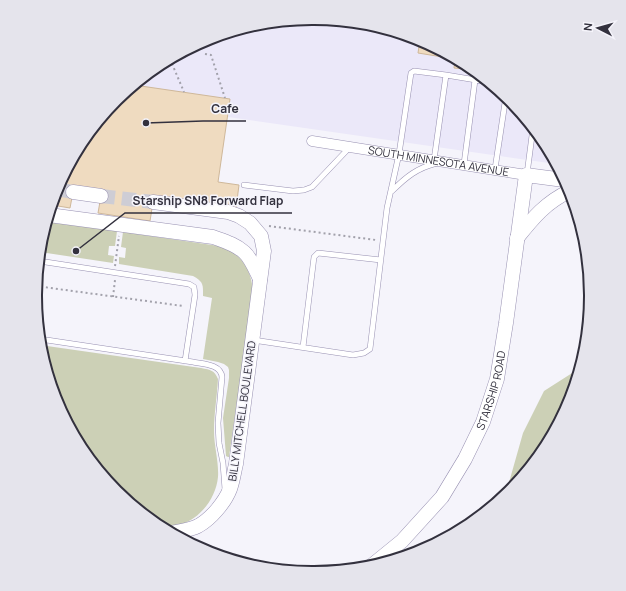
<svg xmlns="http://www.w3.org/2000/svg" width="626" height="591" font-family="Manrope,sans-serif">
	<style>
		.built { fill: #ebe8f9 }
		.green { fill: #ccd0b6 }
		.building { fill: #efdbc0; stroke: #cfb89a }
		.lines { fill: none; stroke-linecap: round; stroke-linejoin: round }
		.secondary-tunnel { stroke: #cecdd5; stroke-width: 14; stroke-dasharray: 14 7; stroke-linecap: butt }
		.lane-casing { stroke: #9891b2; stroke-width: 6 }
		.street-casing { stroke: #9891b2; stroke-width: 11 }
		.secondary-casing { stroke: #9891b2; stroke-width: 15 }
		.path { stroke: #a2a1ab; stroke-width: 2; stroke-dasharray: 2 3; stroke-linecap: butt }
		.lane { stroke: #fff; stroke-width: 5 }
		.street { stroke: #fff; stroke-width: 10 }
		.secondary { stroke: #fff; stroke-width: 14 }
		.labels { text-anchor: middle; stroke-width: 3; stroke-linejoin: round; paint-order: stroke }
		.street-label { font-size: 11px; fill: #33313e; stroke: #f5f4fb }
		.rim { fill: none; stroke: #33313e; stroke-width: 2 }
		.leader { fill: none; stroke: #33313e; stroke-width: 1.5 }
		.callout-dot { fill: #33313e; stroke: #f5f4fb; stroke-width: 1.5 }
		.callout-label { font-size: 12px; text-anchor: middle; font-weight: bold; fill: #33313e; stroke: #f5f4fb; stroke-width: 3; stroke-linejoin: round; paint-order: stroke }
	</style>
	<rect width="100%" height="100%" fill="#f5f4fb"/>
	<!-- built -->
	<path class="built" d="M313,18L367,23L419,39L467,65L509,99L544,142L556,164L116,101L159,65L207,39L259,23Z"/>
	<!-- green -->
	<path class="green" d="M47,222L117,231L115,246H109L108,255L114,256L113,263L40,252L41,240Z
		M123,232L219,246C241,253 251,268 253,291L229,457H228L226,456L223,418L229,378V370L228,367L224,364L218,362L203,359L212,298L203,296C203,285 204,282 193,276L119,264V257L125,258L126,248L121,247Z
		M40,345L201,368C211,370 214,370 218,379C217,397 214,414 214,431C214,446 219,462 218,477C216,497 202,517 182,524C176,526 165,529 159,526L117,492L82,449L57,401L41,349Z
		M580,368L569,402L544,450L508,493V486L523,433L544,391Z"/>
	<!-- building -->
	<path class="building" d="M420,40L465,64L464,69L454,68L455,59L418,53Z
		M134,85L230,99L218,182L239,185L236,208L154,196L150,221L98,213L101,196L73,192L70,208L52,205L57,189L82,141L117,99Z"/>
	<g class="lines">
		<!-- secondary-tunnel -->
		<path class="secondary-tunnel" d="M57,189L73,192
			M101,196L153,202"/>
		<!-- lane casing -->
		<g class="lane-casing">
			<path id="lane" d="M446,75L488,82
				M464,164L475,80
				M495,169L506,96
				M527,174L533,128
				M244,185L293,191L304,190L312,187L349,148
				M392,191C406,177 417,168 437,163
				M39,261L189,284L194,287L195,295L185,361
				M40,339L193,362C203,364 221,364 222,377L218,423L219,443L223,463L225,489
				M253,340L353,355L364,353L370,349L387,208L399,154L411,73L414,71L446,75L434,160
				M303,347L314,257L318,253L381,260"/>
		</g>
		<!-- street casing -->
		<g class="street-casing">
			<g id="street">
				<path id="s1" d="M312,141L526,175"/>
			</g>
		</g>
		<!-- secondary casing -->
		<g class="secondary-casing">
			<g id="secondary">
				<path d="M73,192L101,196"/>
				<path d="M153,202L228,212L239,216L250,223L261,236L264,251L236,464C234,472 233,481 230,489C225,502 211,519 198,526C190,530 180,531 171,533"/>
				<path d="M49,215L213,237C224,241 235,244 244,252C251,258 256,271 260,279"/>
				<path d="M517,238C533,218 546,202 570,191"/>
				<path id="s2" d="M370,567L402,541L442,497L465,459L483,422L497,379L506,323L526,175L564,180"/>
			</g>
		</g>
		<!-- path -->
		<path class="path" d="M205,54L211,55L225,98
			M170,59L184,92
			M269,226L376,240
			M115,266L119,236
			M36,286L183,306
			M113,297L115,280"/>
		<!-- lane -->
		<use href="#lane" class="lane"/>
		<!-- street -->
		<use href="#street" class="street"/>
		<!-- secondary -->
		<use href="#secondary" class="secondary"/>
	</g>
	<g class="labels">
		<!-- street labels -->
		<g class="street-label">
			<text dy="4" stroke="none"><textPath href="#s1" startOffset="128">SOUTH MINNESOTA AVENUE</textPath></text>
			<text dy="4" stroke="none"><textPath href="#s2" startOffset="219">STARSHIP ROAD</textPath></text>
			<text transform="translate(242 411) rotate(-82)" y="4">BILLY MITCHELL BOULEVARD</text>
		</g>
	</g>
	<!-- crop -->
	<path d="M0 0H626V591H0ZM312 25H314A270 270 0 0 1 584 295V296A270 270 0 0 1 314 566H312A270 270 0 0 1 42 296V295A270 270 0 0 1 312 25Z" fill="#e5e4ec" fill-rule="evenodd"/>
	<path class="rim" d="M312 25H314A270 270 0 0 1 584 295V296A270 270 0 0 1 314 566H312A270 270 0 0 1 42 296V295A270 270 0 0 1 312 25Z"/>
	<!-- callouts -->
	<path class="leader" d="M146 123L203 121H246M76 251L125 213H292"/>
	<g class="callout-dot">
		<circle cx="146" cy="123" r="4"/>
		<circle cx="76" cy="251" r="4"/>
	</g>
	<g class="callout-label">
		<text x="225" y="113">Cafe</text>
		<text x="208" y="205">Starship SN8 Forward Flap</text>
	</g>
	<!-- north arrow -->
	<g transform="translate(598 28) rotate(276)" stroke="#f5f4fb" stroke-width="3" paint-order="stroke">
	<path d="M0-3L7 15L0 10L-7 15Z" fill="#33313e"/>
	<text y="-6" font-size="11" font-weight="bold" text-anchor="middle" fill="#33313e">N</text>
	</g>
</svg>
